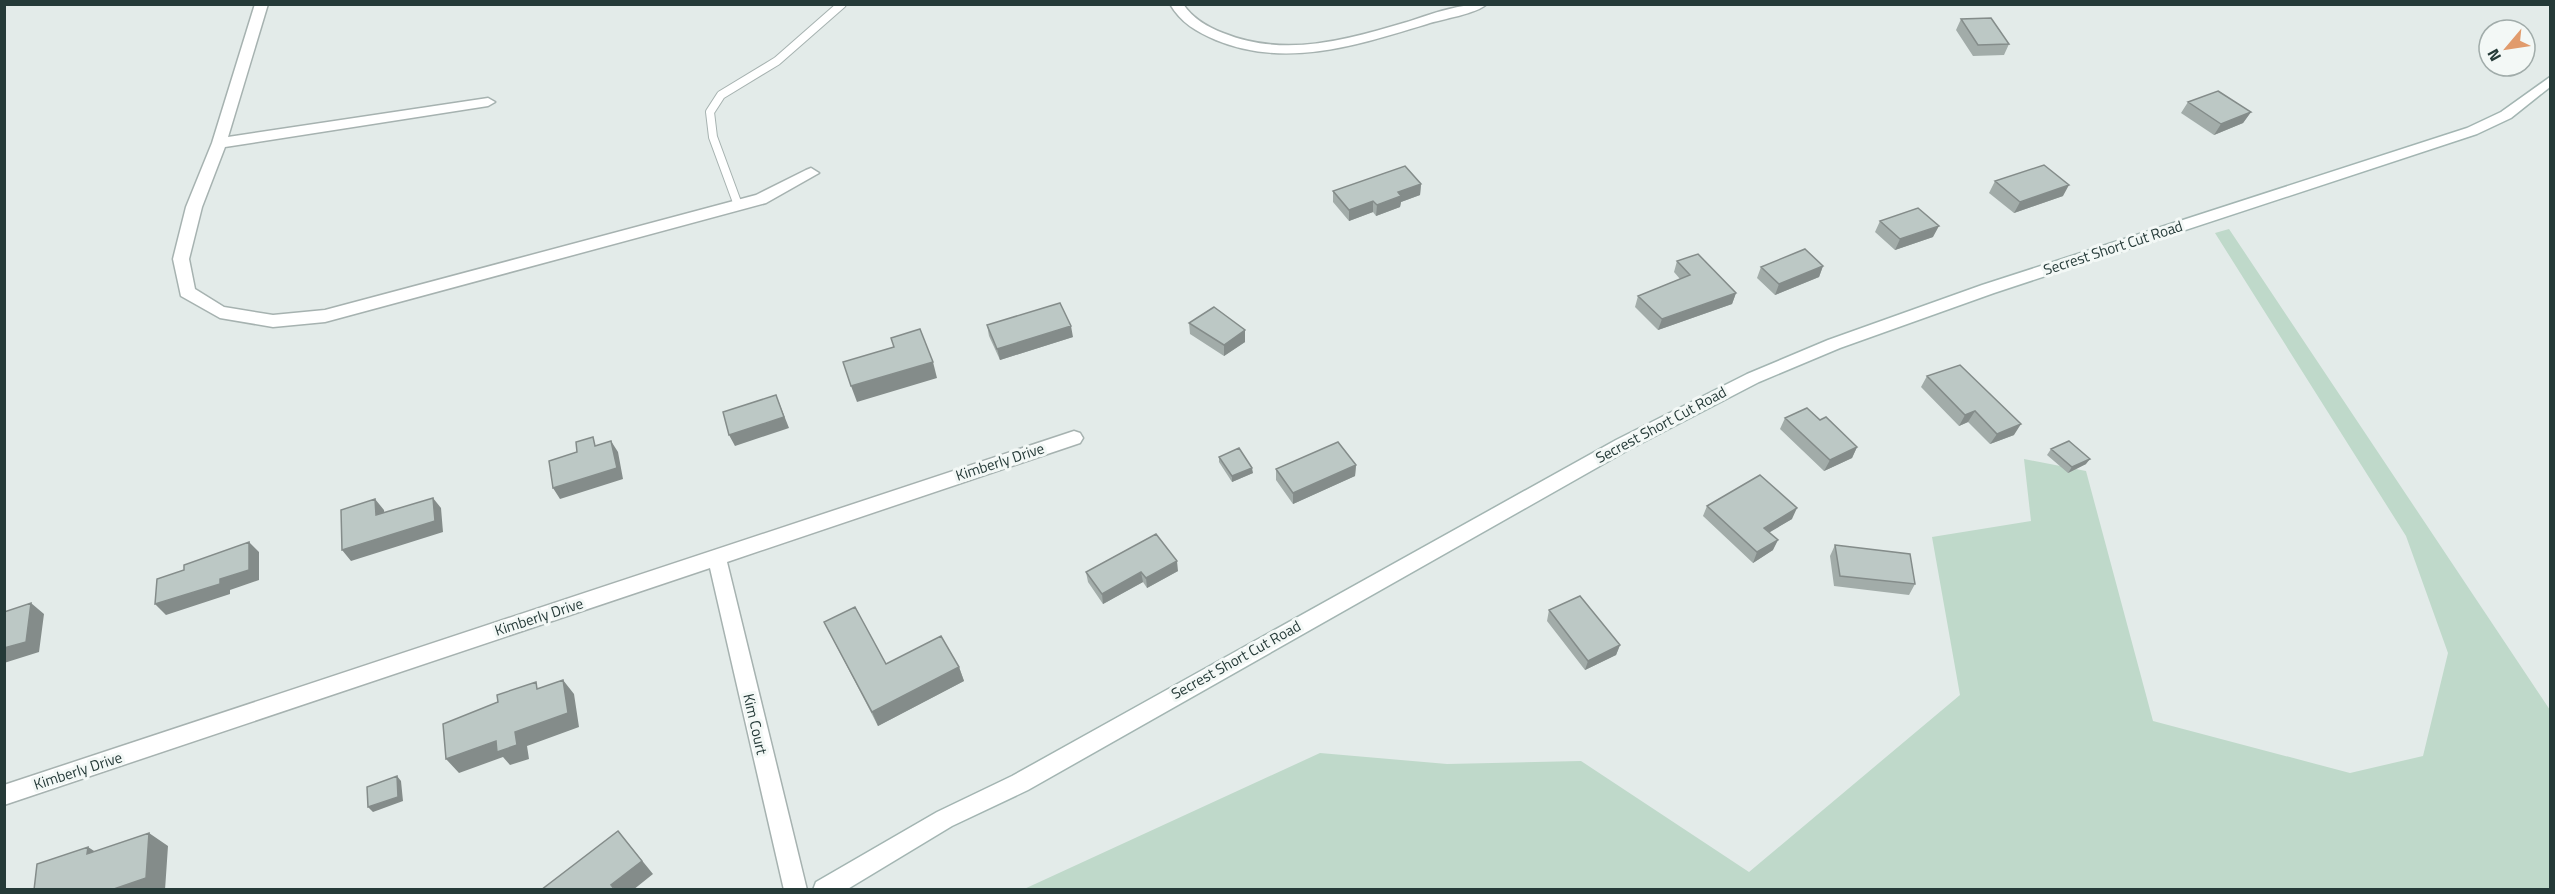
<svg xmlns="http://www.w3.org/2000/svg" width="2555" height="894" font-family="'Titillium Web',sans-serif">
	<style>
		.green { fill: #bfd9ca }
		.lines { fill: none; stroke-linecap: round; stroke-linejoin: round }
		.lane-casing { stroke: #a6b2b0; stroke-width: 10 }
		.street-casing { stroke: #a6b2b0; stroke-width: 3 }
		.secondary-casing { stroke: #a3b5b2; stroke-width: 3 }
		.lane { stroke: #fff; stroke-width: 8 }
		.street { fill: #fff; fill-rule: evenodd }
		.secondary { fill: #fff; fill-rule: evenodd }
		.wall { fill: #a2aca9 }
		.shaded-wall { fill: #848c8a }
		.building { fill: #bcc8c5; stroke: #848c8a; stroke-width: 1.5 }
		.labels { text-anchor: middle; stroke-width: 6; stroke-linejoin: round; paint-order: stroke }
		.street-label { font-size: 15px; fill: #253a38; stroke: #f3f8f6 }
	</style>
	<rect width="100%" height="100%" fill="#e3ebe9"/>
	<!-- green -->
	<path class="green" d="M2229,229L2550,710V889L1022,890L1320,753L1447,764L1581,761L1749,872L1960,695L1932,537L2031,521L2024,459L2086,471L2153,721L2350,773L2423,756L2448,653L2406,536L2215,233Z"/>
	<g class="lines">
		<!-- lane casing -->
		<g class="lane-casing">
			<path id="lane" d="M738,205L713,137L710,112L721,95L777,61L842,4"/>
		</g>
		<!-- street casing -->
		<g class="street-casing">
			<path id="street" d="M255,4H268L228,137L488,98L495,102L488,106L225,147L202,207L189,259L195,289L224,307L273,315L325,310L756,195L806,170L811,168L819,173L766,203L325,322L273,327L220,318L181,296L173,259L186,207L212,143Z
				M1170,4H1183C1193,19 1208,27 1223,33C1285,58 1346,40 1407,22C1434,13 1459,4 1487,4C1476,14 1442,19 1427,24C1358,45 1286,69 1216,40C1197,32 1181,23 1170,4Z
				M1074,431L1080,433L1083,438L1080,443L727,562L807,890H784L710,568L4,805V785Z"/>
		</g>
		<!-- secondary casing -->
		<g class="secondary-casing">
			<path id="secondary" d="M2550,77V87L2511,118L2477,134L1994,293L1840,348L1759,382L1628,450L1028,790L952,826L846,890H813L816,882L937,812L1012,776L1616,440L1747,374L1828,340L1982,285L2467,128L2501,112Z"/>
		</g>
		<!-- lane -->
		<use href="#lane" class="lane"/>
		<!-- street -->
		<use href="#street" class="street"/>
		<!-- secondary -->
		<use href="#secondary" class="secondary"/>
	</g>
	<!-- wall -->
	<path class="wall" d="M1961,19L2009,44L2004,55L1973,56L1956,30Z
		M2188,102L2251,112L2243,123L2214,135L2181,113Z
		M1995,181L2063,196L2014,213L1989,193Z
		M1421,184L1420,195L1401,202L1400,207L1376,216L1373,212L1349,221L1333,202V191Z
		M1880,221L1933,237L1895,250L1875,232Z
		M1677,261L1736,293L1732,304L1658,330L1635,307L1638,296L1680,279L1674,272Z
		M1823,266L1819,277L1775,295L1757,278L1761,267Z
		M1189,323L1245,342L1224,356L1190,334Z
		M987,325L1073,337L1000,360L989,336Z
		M1927,376L2014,435L1990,444L1968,422L1959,426L1921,387Z
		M1785,418L1820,420L1857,447L1852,458L1824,471L1780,429Z
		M2051,449L2086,464L2068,473L2047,455Z
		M1219,457L1253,473L1232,482L1219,462Z
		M1356,465L1355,476L1293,504L1276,480V469Z
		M1707,506L1792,519L1769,532L1773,550L1753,563L1703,516Z
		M1835,545L1915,584L1909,595L1834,586L1830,556Z
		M1178,571L1147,588L1143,582L1103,604L1088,582L1086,572Z
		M1549,610L1620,645L1616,655L1585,670L1547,621Z
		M824,622L886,664L959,667L964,681L878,726Z"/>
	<!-- shaded-wall -->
	<path class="shaded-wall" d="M2251,112L2243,123L2214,135L2221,124Z
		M1421,184L1420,195L1401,202L1400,207L1376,216L1377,205L1398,192Z
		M2069,185L2063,196L2014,213L2020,202Z
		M1373,201V212L1349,221V210Z
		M1939,226L1933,237L1895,250L1900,239Z
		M1823,266L1819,277L1775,295L1779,284Z
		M1736,293L1732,304L1658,330L1662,319Z
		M1071,326L1073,337L1000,360L997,349Z
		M1245,330V342L1224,356V345Z
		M933,362L937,378L857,402L851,386Z
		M776,395L789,428L735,446L729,435Z
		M1975,411L1968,422L1959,426L1965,415Z
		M2021,424L2014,435L1990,444L1997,434Z
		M611,441L618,452L623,479L560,499L553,488Z
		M1857,447L1852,458L1824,471L1830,460Z
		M2090,459L2086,464L2068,473L2072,467Z
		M1356,465L1355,476L1293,504V493Z
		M1252,468L1253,473L1232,482V476Z
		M433,498L441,508L443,532L351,561L342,550Z
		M375,499L384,510L385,526L376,515Z
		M1797,508L1792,519L1760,538L1764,528Z
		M1778,540L1773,550L1753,563L1757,552Z
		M249,542L259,552V580L230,590V594L166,615L155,604L220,579Z
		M1177,561L1178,571L1147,588L1146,578Z
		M1141,572L1143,582L1103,604L1102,594Z
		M31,603L44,614L39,652L4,663V648Z
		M1620,645L1616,655L1585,670L1588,661Z
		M959,667L964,681L878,726L872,712Z
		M563,680L574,694L579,727L527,746L529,759L510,765L503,757L459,773L446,759L515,732Z
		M397,776L401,781L403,801L373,812L368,807Z
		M618,831L653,874L633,890H616L611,885Z
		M149,833L168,846L165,890H111Z
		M88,847L108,860L87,854Z"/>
	<!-- building -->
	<path class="building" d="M1991,18L2009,44L1978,45L1961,19Z
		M2218,91L2251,112L2221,124L2188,102Z
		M2044,165L2069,185L2020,202L1995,181Z
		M1405,166L1421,184L1398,192L1401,196L1377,205L1373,201L1349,210L1333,191Z
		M1918,208L1939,226L1900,239L1880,221Z
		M1805,249L1823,266L1779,284L1761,267Z
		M1698,254L1736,293L1662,319L1638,296L1690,275L1677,261Z
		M1060,303L1071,326L997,349L987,325Z
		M1214,307L1245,330L1224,345L1189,323Z
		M920,329L933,362L851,386L843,362L894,347L891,338Z
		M1960,365L2021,424L1997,434L1975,411L1965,415L1927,376Z
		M776,395L784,417L729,435L723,412Z
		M1807,408L1820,420L1826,417L1857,447L1830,460L1785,418Z
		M593,437L595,446L611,441L617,468L553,488L549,461L577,452L576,442Z
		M2069,441L2090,459L2072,467L2051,449Z
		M1338,442L1356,465L1293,493L1276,469Z
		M1239,448L1252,468L1232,476L1219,457Z
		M1760,475L1797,508L1764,528L1778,540L1757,552L1707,506Z
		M433,498L435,521L342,550L341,510L375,499L376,515Z
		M1156,534L1177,561L1146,578L1141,572L1102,594L1086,572Z
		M249,542V570L220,579V584L155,604L157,579L184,570V565Z
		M1835,545L1910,554L1915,584L1840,576Z
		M1580,596L1620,645L1588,661L1549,610Z
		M31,603L26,642L4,648V612Z
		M855,607L886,664L941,636L959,667L872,712L824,622Z
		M563,680L568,713L515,732L517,745L497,752L496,741L446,759L443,724L498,702L497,695L536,682L537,689Z
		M397,776L398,797L368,807L367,787Z
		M618,831L642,861L611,885L615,890H541Z
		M149,833L146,878L111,890H34L37,864L88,847L87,854Z"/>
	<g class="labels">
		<!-- street labels -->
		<g class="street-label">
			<text transform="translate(2113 248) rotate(-18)" y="5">Secrest Short Cut Road</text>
			<text transform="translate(1661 425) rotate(-28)" y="5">Secrest Short Cut Road</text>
			<text transform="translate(1000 462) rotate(-18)" y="5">Kimberly Drive</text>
			<text transform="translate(539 617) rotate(-18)" y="5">Kimberly Drive</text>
			<text transform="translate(1236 660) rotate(-29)" y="5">Secrest Short Cut Road</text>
			<text transform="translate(755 724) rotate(77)" y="5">Kim Court</text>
			<text transform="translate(78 771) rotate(-18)" y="5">Kimberly Drive</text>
		</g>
	</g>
	<!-- border -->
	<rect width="2555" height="894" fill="none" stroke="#253a38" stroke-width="12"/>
	<!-- north arrow -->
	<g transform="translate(2507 48) rotate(241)"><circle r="28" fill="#f3f8f6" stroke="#a1acaa" stroke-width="1.5"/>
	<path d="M0-4.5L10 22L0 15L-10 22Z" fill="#e19b6c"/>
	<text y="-9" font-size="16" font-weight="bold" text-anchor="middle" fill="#253a38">N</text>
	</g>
</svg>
